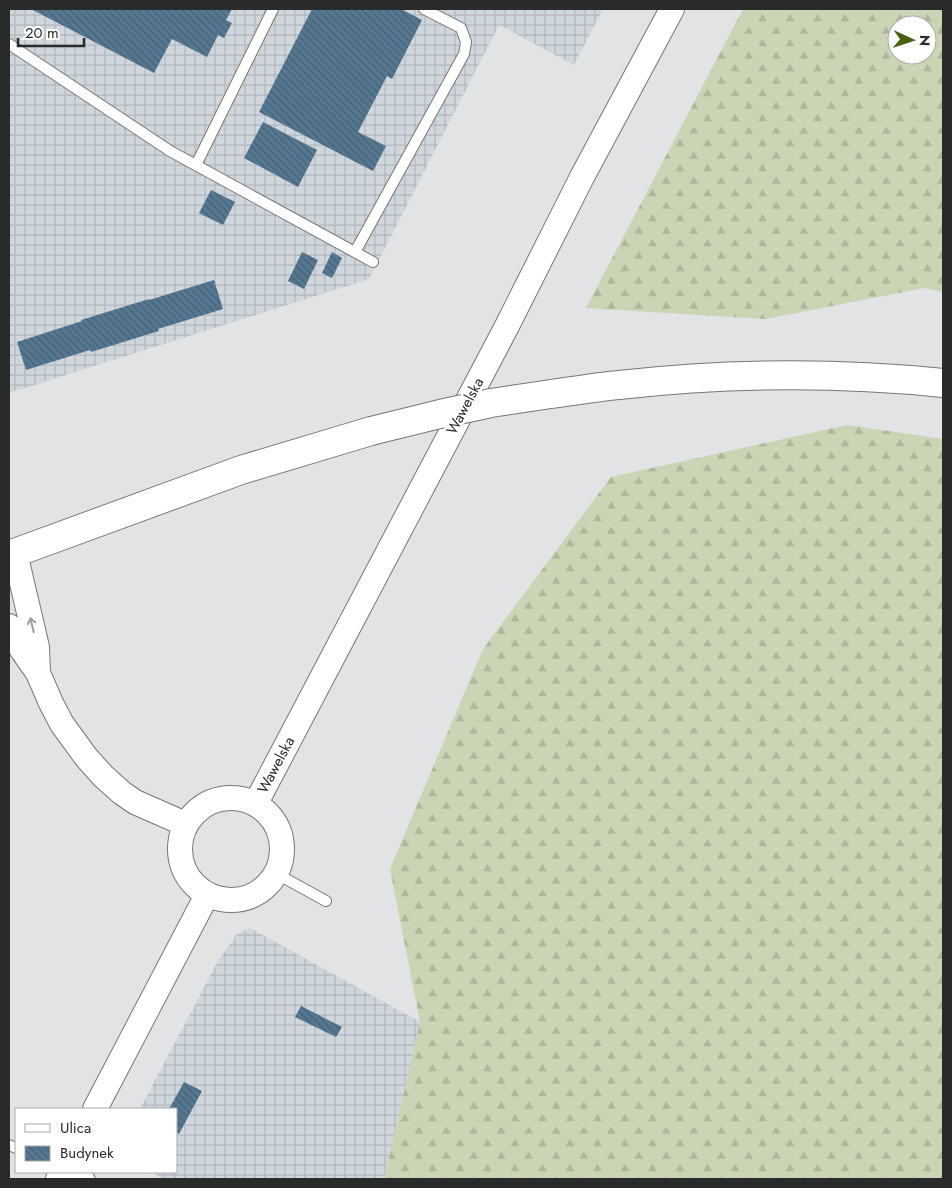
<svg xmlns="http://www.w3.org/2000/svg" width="952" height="1188" font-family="Jost,sans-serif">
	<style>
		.industrial { fill: url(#industrial-grid) }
		.forest { fill: url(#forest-firs); fill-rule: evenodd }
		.building { fill: url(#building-back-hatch) }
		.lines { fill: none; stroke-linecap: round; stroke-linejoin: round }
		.service-casing { stroke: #767778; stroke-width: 12 }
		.minor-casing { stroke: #767778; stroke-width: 21 }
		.tertiary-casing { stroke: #767778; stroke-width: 26 }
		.trunk-casing { stroke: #767778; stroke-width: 30 }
		.service { stroke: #fff; stroke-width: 10 }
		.minor { stroke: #fff; stroke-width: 19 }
		.tertiary { stroke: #fff; stroke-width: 24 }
		.trunk { stroke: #fff; stroke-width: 28 }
		.trunk-bridge-casing { stroke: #767778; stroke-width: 30; stroke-linecap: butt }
		.trunk-bridge { stroke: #fff; stroke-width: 28 }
		.oneway { stroke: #9f9f9f }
		.labels { text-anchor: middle; stroke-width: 5; stroke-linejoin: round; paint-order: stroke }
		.street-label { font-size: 15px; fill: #292a2a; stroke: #fff }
	</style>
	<defs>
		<pattern id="industrial-grid" width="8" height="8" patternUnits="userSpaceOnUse" patternTransform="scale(1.25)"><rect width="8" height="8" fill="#cfd6dc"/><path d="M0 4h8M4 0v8" fill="none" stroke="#b2b8bd"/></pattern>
		<pattern id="forest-firs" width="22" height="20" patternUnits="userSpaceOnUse" patternTransform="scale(1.25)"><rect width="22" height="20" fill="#cad5b5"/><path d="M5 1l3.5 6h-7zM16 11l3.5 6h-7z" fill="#aeb79c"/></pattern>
		<pattern id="building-back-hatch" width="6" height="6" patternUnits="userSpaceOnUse" patternTransform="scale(1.25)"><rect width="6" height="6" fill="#557791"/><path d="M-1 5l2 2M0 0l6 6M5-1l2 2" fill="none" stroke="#466277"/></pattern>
	</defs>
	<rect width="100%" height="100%" fill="#e1e3e4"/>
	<!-- industrial -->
	<path class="industrial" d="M9,9H603L574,65L499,25L369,279L9,393Z
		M250,928L420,1022L384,1179H162L153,1172H176V1109H140L218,961L237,934Z"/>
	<!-- forest -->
	<path class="forest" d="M743,9H943V292L924,288L766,319L586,308ZM897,25H927V55H897Z
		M847,425L943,439V1179H384L420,1022L390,869L483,649L611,477Z"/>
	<!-- building -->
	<path class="building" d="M31,9H232L226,20L232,23L224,38L218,35L207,57L172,39L154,73Z
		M312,9H363L366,11L367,9H401L422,20L392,79L387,76L358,132L386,146L373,171L259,112Z
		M263,122L317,150L298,187L244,158Z
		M211,190L235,202L223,225L199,213Z
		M302,252L318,260L304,289L288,281Z
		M332,252L342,258L332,278L322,273Z
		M214,280L223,309L158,329L159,331L91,352L90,350L26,370L17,342L82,321L81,320L149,299V300Z
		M301,1006L342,1027L336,1037L295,1017Z
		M184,1082L202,1091L179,1134L176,1132V1109H169Z"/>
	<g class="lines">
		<!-- service casing -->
		<g class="service-casing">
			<path id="service" d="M9,44L170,151L373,262
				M196,165L273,9
				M355,252L464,54L466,42L461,28L424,9
				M277,874L326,901
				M9,1145L16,1148"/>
		</g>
		<!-- minor casing -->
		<g class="minor-casing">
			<path id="minor" d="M67,1172L85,1179"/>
		</g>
		<!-- tertiary casing -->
		<g class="tertiary-casing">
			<path id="tertiary" d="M15,553L37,647L38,673
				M9,626L22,650L38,673L51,703L62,724L86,757L103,776L122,793L135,802L185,824
				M180 849a51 51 0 1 1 102 0a51 51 0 1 1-102 0Z
				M256,803L507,326L582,177L672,9
				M95,1109L207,895
				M58,1179L62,1172"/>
		</g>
		<!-- trunk casing -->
		<g class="trunk-casing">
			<path id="trunk" d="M551,394C574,391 597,387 619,385C726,373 836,372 943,383
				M9,555L241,470L371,431"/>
		</g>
		<!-- service -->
		<use href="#service" class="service"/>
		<!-- minor -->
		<use href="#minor" class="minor"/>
		<!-- tertiary -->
		<use href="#tertiary" class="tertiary"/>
		<!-- trunk -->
		<use href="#trunk" class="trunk"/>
		<!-- trunk-bridge casing -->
		<g class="trunk-bridge-casing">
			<path id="trunk-bridge" d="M371,431L440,414L491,403L551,394"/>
		</g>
		<!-- trunk-bridge -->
		<use href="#trunk-bridge" class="trunk-bridge"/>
	</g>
	<!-- one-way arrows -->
	<defs><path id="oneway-shaft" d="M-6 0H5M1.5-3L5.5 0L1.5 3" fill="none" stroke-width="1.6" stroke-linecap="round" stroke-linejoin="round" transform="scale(1.25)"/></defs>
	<use class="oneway" href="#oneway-shaft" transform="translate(32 625) rotate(-103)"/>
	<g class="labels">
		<!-- street labels -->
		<g class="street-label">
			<text transform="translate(465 406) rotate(-62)" y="5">Wawelska</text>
			<text transform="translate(276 765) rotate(-62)" y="5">Wawelska</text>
		</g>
	</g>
	<!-- border -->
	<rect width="952" height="1188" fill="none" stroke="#292a2a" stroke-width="20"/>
	<!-- legend -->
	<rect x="15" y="1108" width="162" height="65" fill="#ffffff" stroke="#a9aaaa"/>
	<rect x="25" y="1124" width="25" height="8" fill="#ffffff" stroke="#a9aaaa"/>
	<text x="60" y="1133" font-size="15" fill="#292a2a">Ulica</text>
	<rect x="25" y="1146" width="25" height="15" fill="url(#building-back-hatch)" stroke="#a9aaaa"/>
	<text x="60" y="1158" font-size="15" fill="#292a2a">Budynek</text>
	<!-- north arrow -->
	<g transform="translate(912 40) rotate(93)"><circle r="24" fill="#ffffff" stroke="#a9aaaa"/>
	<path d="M0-4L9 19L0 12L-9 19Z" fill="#476111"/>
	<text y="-8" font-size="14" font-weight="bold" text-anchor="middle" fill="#292a2a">N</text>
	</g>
	<!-- scale -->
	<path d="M18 38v8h66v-8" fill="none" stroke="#292a2a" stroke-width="2.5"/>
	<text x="25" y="38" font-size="15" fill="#292a2a" stroke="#ffffff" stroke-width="4" paint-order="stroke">20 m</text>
</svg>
